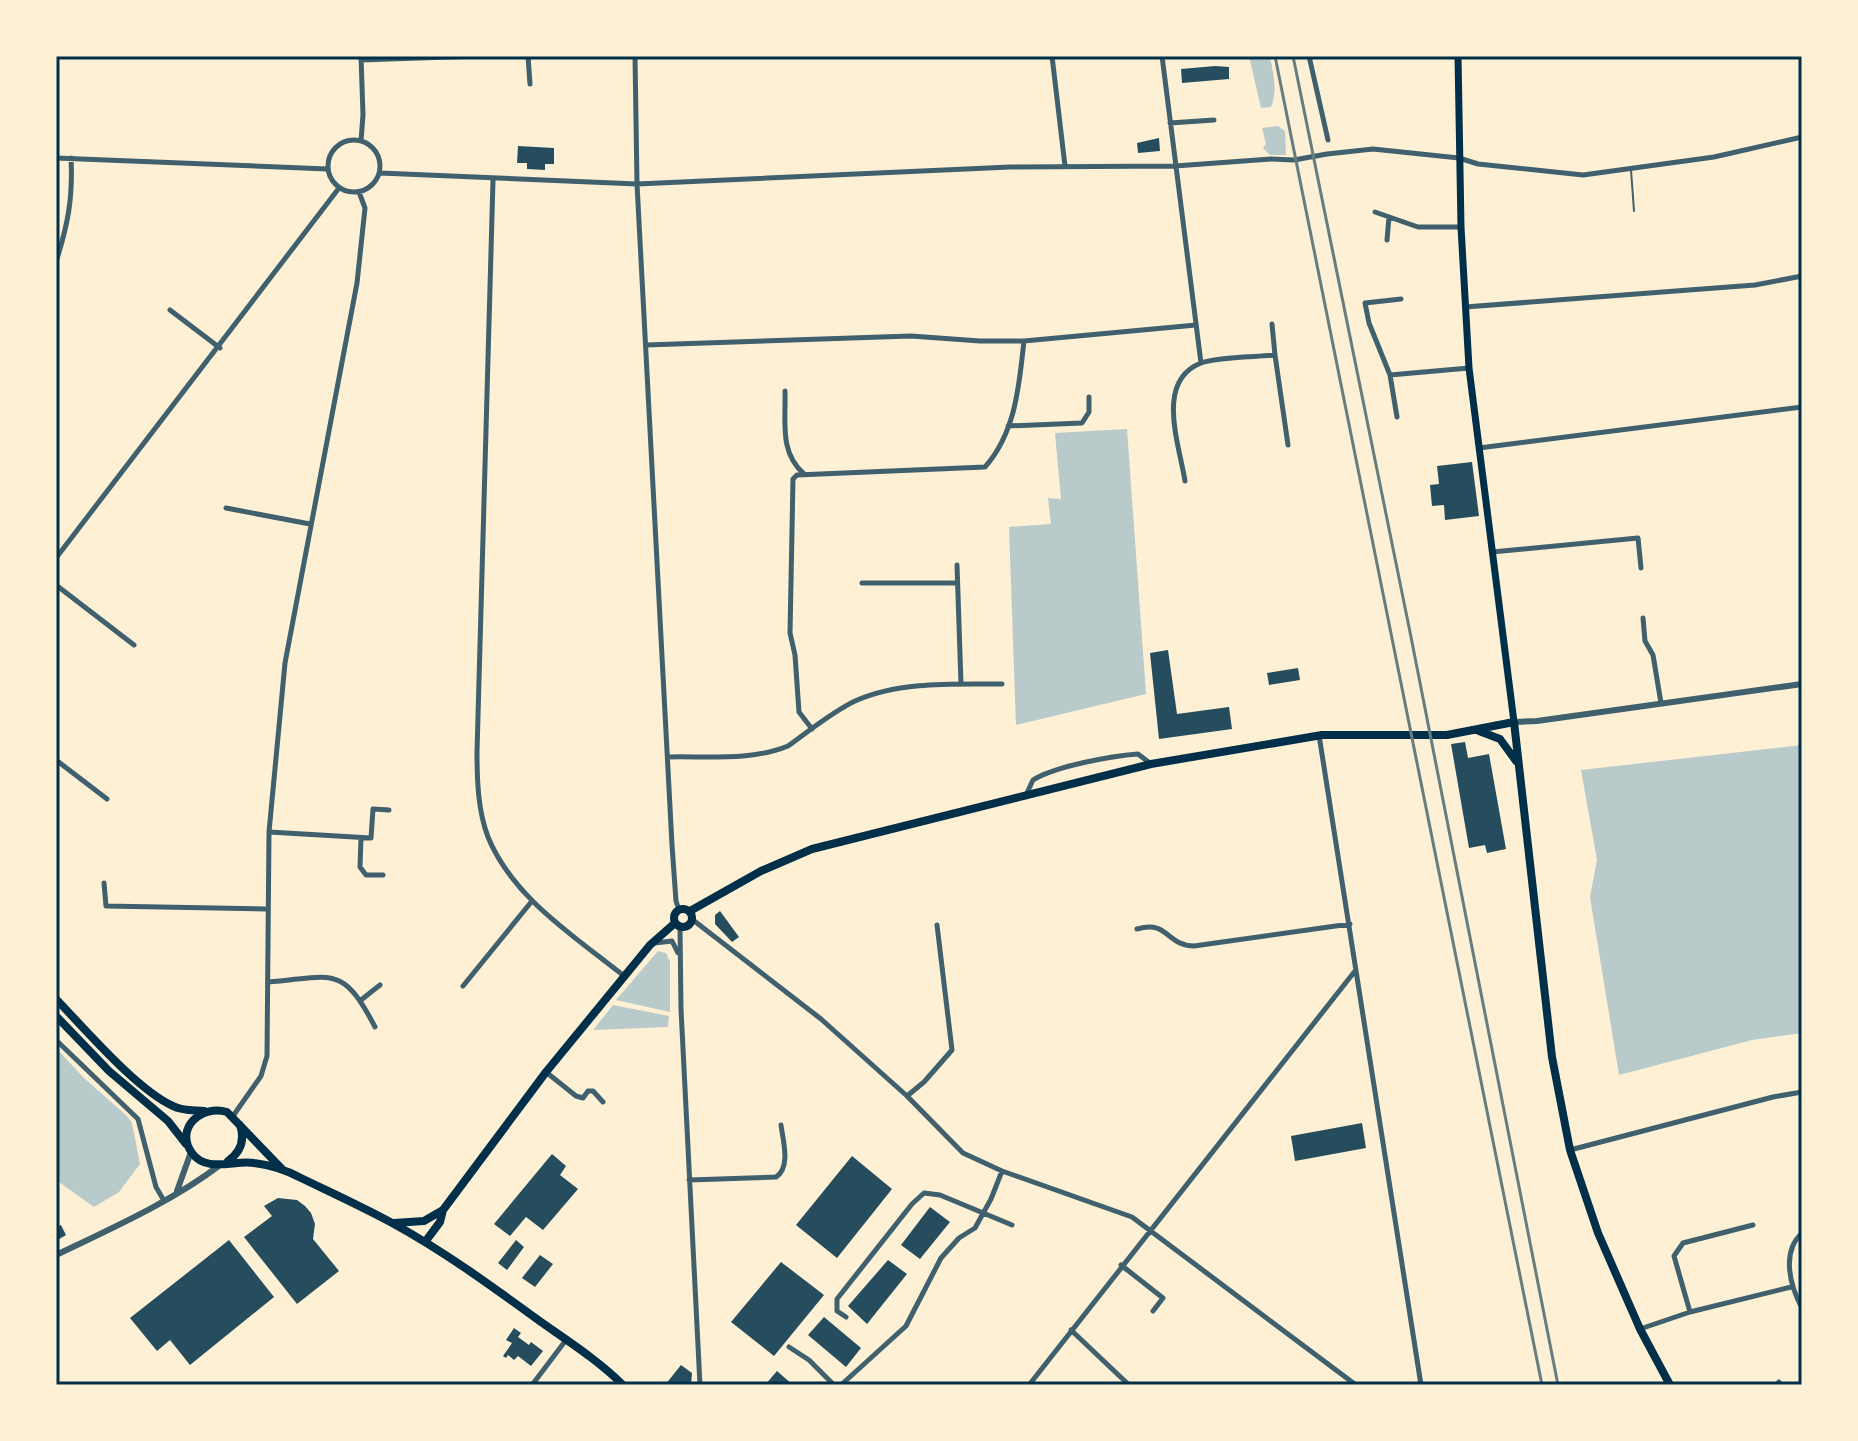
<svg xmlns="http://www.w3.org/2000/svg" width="1858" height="1441" font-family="'Libre Baskerville',serif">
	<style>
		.green { fill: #b9caca }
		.building { fill: #264d5e }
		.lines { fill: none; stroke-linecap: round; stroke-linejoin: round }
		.service { stroke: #3f606c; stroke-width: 2 }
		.minor { stroke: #3f606c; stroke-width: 5 }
		.tertiary { stroke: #3f606c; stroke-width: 6 }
		.secondary { stroke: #003049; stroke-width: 7 }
		.primary { stroke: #003049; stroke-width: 8 }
		.rail { stroke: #657d81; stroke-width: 3 }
		.neatline { fill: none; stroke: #003049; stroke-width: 3 }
	</style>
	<rect width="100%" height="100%" fill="#fdf0d5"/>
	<!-- green -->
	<path class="green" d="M1249,56H1270C1273,73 1278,90 1271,107L1261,108Z
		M1278,126L1285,131L1286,155H1270L1263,148L1266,144L1262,128Z
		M1127,429L1146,694L1016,725L1009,527L1051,524L1048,498L1061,499L1055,433Z
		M1802,745V1033L1752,1040L1619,1075L1590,897L1597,860L1581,770Z
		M658,951L666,953L670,962V1012L616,1000Z
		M613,1005L669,1016L668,1027L593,1030Z
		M56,1048L84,1078L127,1116L132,1123L140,1164L119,1192L94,1207L56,1180Z"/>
	<!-- building -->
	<path class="building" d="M1215,66L1229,67V79L1182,83L1181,69Z
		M1159,138L1160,151L1138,153L1137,143Z
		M518,146L554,148V164H545V170L527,169V163H517Z
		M1472,462L1479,516L1445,520L1444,505L1432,506L1430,485L1439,484L1437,466Z
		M1168,650L1177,714L1229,707L1232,729L1159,739L1150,653Z
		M1298,668L1300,680L1269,685L1267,673Z
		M1465,742L1468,758L1489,754L1506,849L1487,853L1485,845L1469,848L1451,744Z
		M720,911L739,937L732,942L715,924V915Z
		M1362,1123L1366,1148L1295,1161L1291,1136Z
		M552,1154L566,1166L560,1175L578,1189L543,1230L526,1217L510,1236L494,1224Z
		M852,1156L892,1189L837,1258L796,1225Z
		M278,1198L297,1200L305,1206L311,1213L315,1224L313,1239L339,1271L297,1304L244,1237L272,1216L264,1206Z
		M930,1207L950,1222L920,1259L901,1245Z
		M61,1225L66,1235L56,1241V1227Z
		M229,1240L274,1297L190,1365L170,1340L157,1351L130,1318Z
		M516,1240L524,1247L507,1270L498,1263Z
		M540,1255L553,1264L535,1287L522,1278Z
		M888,1260L907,1274L867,1324L848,1306Z
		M781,1262L824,1295L774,1356L731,1322Z
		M824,1317L861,1348L846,1367L808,1335Z
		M514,1328L521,1333L518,1337L529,1345L531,1342L543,1351L531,1366L518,1356L514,1360L508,1355L506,1358L503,1356L512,1343L506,1340Z
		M681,1365L692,1373L691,1385H665Z
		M777,1371L793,1385H765Z"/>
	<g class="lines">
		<!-- service -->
		<path class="service" d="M1631,170L1634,211"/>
		<!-- minor -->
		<path class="minor" d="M528,56L530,84
			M635,56L637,184L672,845L676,901L679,910
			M1052,56L1065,166
			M1162,56L1201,363
			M1309,56L1328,140
			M361,60L478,56
			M1170,123L1214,120
			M328 166a26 26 0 1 1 52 0a26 26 0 1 1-52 0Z
			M361,141L363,115L361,56
			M56,158L327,169
			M380,173L637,184L1010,167L1175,166L1271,159L1294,160L1327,154L1373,149L1459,158L1478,164L1583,175L1714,157L1802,137
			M493,180L477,752C477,780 478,811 488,837C513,898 574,936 624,976
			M1375,212L1418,227H1461
			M1387,240L1389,217
			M56,262C68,224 73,198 71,158
			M1465,307L1755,285L1802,276
			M170,310L220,348
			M646,345L911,336L980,341H1024L1196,325
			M1275,355L1288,445
			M1390,375L1469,368
			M785,391C786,422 779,452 804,474
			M1397,417L1390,375L1369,323L1365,303L1401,299
			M1008,426L1082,423L1089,412V397
			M1479,448L1802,407
			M1185,481C1179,443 1155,381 1201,363C1216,357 1256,357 1275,355L1272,324
			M226,508L310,524
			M1492,552L1638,538L1641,568
			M56,558L339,188
			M957,565L961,684
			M862,583H957
			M56,585L134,645
			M1643,618L1645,641L1653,655L1661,703
			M812,729L799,712L795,655L790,633L793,479L797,475L985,467C1016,432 1019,385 1024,341
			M1319,735L1421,1385
			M668,757C706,756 752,761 788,746C809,731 832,712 855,701C899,681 955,684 1002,684
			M56,760L107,799
			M1026,795L1033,780C1055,766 1112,756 1138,754L1151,764
			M269,832L371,838L373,809L389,810
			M361,838L360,867L366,875H383
			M104,883L106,906L267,909
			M693,920L821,1019L907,1096L963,1153L1002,1171L1132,1217L1356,1385
			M680,927L681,1009L700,1385
			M1137,929C1169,920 1165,945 1194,946L1350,924
			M655,943L672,941L678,953
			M268,982C332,977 342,963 375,1027
			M463,986L532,901
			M361,1000L380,985
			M56,1040L138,1119L156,1187L163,1199
			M546,1072L576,1096L583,1098L588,1091H593L603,1102
			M907,1096L924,1082L952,1050L937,925
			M233,1116L261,1076L267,1056L269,832L285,663L357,283L365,208L359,192
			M1570,1150L1773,1097L1802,1092
			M689,1180L776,1177C791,1168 783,1140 781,1125
			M1802,1233C1781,1252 1790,1286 1802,1308
			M1121,1265L1163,1298L1153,1311
			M1690,1312L1674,1256L1683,1243L1753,1225
			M846,1317L837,1311V1299L912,1204L924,1193L940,1195L1012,1225
			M1640,1329L1690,1312L1791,1287
			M1071,1330L1129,1385
			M789,1347L809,1360L834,1385
			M532,1385L566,1340
			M841,1385L906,1326L941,1258L959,1238L975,1228L991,1199L1002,1171
			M1029,1385L1355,971
			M1777,1385L1779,1382"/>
		<!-- tertiary -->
		<path class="tertiary" d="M1514,722L1537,721L1802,684
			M177,1191L191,1152
			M56,1255C110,1229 173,1201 220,1165"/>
		<!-- secondary -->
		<path class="secondary" d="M1458,56L1461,227L1469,368L1514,722"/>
		<!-- primary -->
		<path class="primary" d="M1479,731L1500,739L1516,761
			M674 918a9 9 0 1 1 18 0a9 9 0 1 1-18 0Z
			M690,911L761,871L812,849L1151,764L1322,735H1447L1514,722L1552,1057L1570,1150L1598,1233L1640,1329L1670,1385
			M56,999C85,1029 137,1090 173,1106C182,1111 193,1110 204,1111
			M56,1016L109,1071L168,1121L186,1144
			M228,1161C241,1152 245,1140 240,1125
			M282,1169L227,1112C202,1104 174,1128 192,1153C206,1173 234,1160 254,1163C271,1165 286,1170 301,1178C332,1193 363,1207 394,1224C445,1252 493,1287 541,1322C568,1341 599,1361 623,1385
			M394,1223L424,1221L443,1210
			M425,1242L440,1222L443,1210L546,1072L650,945L675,923"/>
		<!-- rail -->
		<path class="rail" d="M1275,56L1542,1385
			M1293,56L1411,637L1558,1385"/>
	</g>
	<!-- border -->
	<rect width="1858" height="1441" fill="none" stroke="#fdf0d5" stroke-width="116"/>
	<rect x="58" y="58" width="1742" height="1325" class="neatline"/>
</svg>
